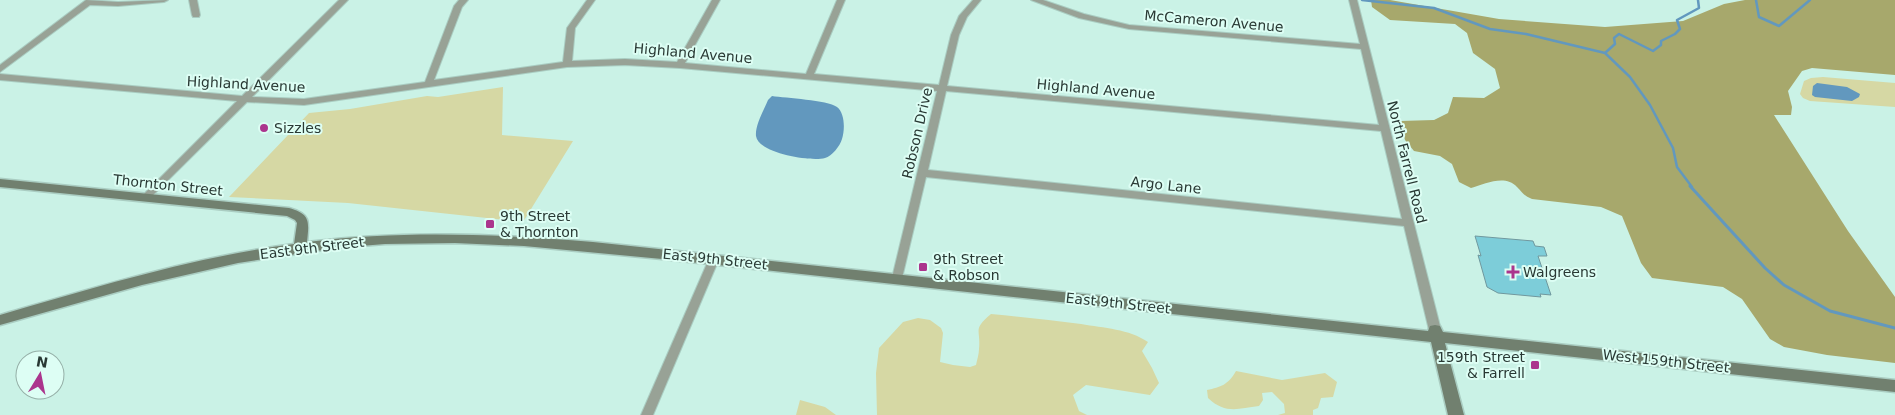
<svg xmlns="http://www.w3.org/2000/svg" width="1895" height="415" font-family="'DejaVu Sans',sans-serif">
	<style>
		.green { fill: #d6d8a4 }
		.forest { fill: #a7a86c }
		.water { fill: #6298be }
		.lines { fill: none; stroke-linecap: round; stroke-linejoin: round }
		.stream-far1 { stroke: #6298be; stroke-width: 2.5 }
		.stream { stroke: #6298be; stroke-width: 3 }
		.building { fill: #7dcdd9; stroke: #70989e }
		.street-casing { stroke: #aacdc2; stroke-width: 2 }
		.secondary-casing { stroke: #aacdc2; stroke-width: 3 }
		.street { fill: #98a296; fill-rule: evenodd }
		.secondary { fill: #71806f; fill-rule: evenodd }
		.poi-dot { fill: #ab358d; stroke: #ddfef4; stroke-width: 2 }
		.labels { text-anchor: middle; stroke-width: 4; stroke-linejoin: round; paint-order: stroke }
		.street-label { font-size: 14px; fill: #293934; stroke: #ddfef4 }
		.poi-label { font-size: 14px; fill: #293934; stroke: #ddfef4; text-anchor: start }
	</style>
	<rect width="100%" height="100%" fill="#caf2e6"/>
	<!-- green -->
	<path class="green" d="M1823,77L1895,83V107L1810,101L1803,98L1800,94L1804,81L1811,78Z
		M503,87L502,135L573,141L523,222L348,203L229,197L309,113L350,109L427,96L438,97Z
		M991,314C1021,317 1051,320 1081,324C1104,328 1129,329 1148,342L1142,351L1152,368L1159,383L1150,395L1086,385L1073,395L1079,411L1087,415H877L876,373L879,348L903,322L918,318L930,320L941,328L943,333L940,362L953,365L970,367L976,365C977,360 979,354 979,349C981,329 972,330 991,314Z
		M1236,371L1282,380L1325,373L1337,382L1333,397L1321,398L1318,408L1313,410V415H1278L1285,413L1284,404L1272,392L1262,393L1263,400L1259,406C1237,409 1225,414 1208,398L1207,390C1221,387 1228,385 1236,371Z
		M800,400L825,407L836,415H796Z"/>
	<!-- forest -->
	<path class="forest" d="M1371,0H1390L1499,19L1605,27L1683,21L1724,4L1745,0H1895V75L1812,68L1802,71L1788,91L1792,107L1791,115H1774L1848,231L1895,297V363L1827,355L1784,347L1770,339L1742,299L1723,287L1652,278L1641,263L1622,216L1601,207L1532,199C1524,196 1523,193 1517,187C1505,174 1485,184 1471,188L1459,182L1452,164L1440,156L1414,151L1405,140L1400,121L1434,120L1448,113L1453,97L1484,98L1500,88L1495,69L1473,53L1467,33L1455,24L1390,20L1372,7Z"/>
	<!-- water -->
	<path class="water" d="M1817,83L1847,87L1860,94L1859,97L1852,101L1815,97L1812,95L1813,86Z
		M772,96C786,98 827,100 837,107C845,113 845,130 842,139C840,146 832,156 825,158C810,162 758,153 756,136C755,125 764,110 768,100Z"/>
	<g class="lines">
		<!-- stream-far1 -->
		<path class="stream-far1" d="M1362,0L1434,8L1490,29L1526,34L1605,53L1630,77L1650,105L1673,148L1677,167L1692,187
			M1756,0L1759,17L1779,26L1810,0
			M1605,53L1615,44L1614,38L1619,34L1653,51L1661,45V41L1675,34L1680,29L1677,20L1699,8L1698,0"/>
		<!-- stream -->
		<path class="stream" d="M1690,186L1765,268L1784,285L1830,311L1895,328"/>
	</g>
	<!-- building -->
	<path class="building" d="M1475,236L1533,241L1535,246L1544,247L1547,256H1538L1551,295L1540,294L1541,297L1498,293L1487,287L1478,255L1481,256Z"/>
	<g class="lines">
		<!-- street casing -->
		<g class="street-casing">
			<path id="street" d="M86,0L118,2L168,0L164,2L118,6L90,5L0,72V65Z
				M189,0H197L200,15L199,17H193L192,15Z
				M339,0H348L252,97L304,99L425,82L454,6L459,0H468L462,7L434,80L563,62L567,28L587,0H595L575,28L572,61L625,59L677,62L712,0H720L685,63L806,74L837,0H845L814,74L939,85L951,35L959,16L973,0H981L967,17L959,35L947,86L1379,125L1361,49L1129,29L1079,18L1031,0H1043L1084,14L1129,25L1360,44L1349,0H1357L1441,330L1439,333L1435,334L1431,333L1429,330L1404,226L926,177L902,278L901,281H893L892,278L937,91L680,68L625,65L567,67L304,105L247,102L149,199L146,200L141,197L237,101L0,80V74L242,96ZM946,91L1381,131L1402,219L928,170Z
				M714,255L718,256L719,259L653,415H641L709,259L710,256Z"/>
		</g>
		<!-- secondary casing -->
		<g class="secondary-casing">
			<path id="secondary" d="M0,179L289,208C311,214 309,222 307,242C403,230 497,234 593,242L1428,331L1430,326L1435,325L1440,326L1443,332L1895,380V392L1445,343L1464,415H1448L1431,342L662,259L524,246L455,243L385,244L336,248L238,263L142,285L0,325V315C96,287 194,257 294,244L297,223L295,220L287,216L0,187Z"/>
		</g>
		<!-- street -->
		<use href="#street" class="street"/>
		<!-- secondary -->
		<use href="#secondary" class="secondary"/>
	</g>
	<!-- markers -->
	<g class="poi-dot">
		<circle cx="264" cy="128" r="5"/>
		<rect x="485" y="219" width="10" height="10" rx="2.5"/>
		<rect x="918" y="262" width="10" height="10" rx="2.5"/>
		<path d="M1510.5 264.5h5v5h5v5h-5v5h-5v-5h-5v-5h5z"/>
		<rect x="1530" y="360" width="10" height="10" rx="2.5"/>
	</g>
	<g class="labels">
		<!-- street labels -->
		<g class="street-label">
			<text transform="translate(1214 21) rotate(5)" y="5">McCameron Avenue</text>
			<text transform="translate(693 53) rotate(5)" y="5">Highland Avenue</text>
			<text transform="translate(246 84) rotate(3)" y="5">Highland Avenue</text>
			<text transform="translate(1096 89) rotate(5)" y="5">Highland Avenue</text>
			<text transform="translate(917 133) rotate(-77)" y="5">Robson Drive</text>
			<text transform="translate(1407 162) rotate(76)" y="5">North Farrell Road</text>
			<text transform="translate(168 185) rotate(6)" y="5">Thornton Street</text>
			<text transform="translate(1166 185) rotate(6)" y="5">Argo Lane</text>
			<text transform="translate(312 248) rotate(-7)" y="5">East 9th Street</text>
			<text transform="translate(715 259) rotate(6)" y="5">East 9th Street</text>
			<text transform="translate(1118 303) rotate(6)" y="5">East 9th Street</text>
			<text transform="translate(1666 361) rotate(6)" y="5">West 159th Street</text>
		</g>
		<!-- poi labels -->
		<g class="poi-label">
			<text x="274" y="133">Sizzles</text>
			<text x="500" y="221">9th Street<tspan x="500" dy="16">&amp; Thornton</tspan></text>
			<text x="933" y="264">9th Street<tspan x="933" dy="16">&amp; Robson</tspan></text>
			<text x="1523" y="277">Walgreens</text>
			<text x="1525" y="362" text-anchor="end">159th Street<tspan x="1525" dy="16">&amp; Farrell</tspan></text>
		</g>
	</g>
	<!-- north arrow -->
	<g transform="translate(40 375) rotate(10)"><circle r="24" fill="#ddfef4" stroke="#95afa7"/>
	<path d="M0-4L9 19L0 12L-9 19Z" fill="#ab358d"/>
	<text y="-8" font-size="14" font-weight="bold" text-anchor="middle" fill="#293934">N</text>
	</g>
</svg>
